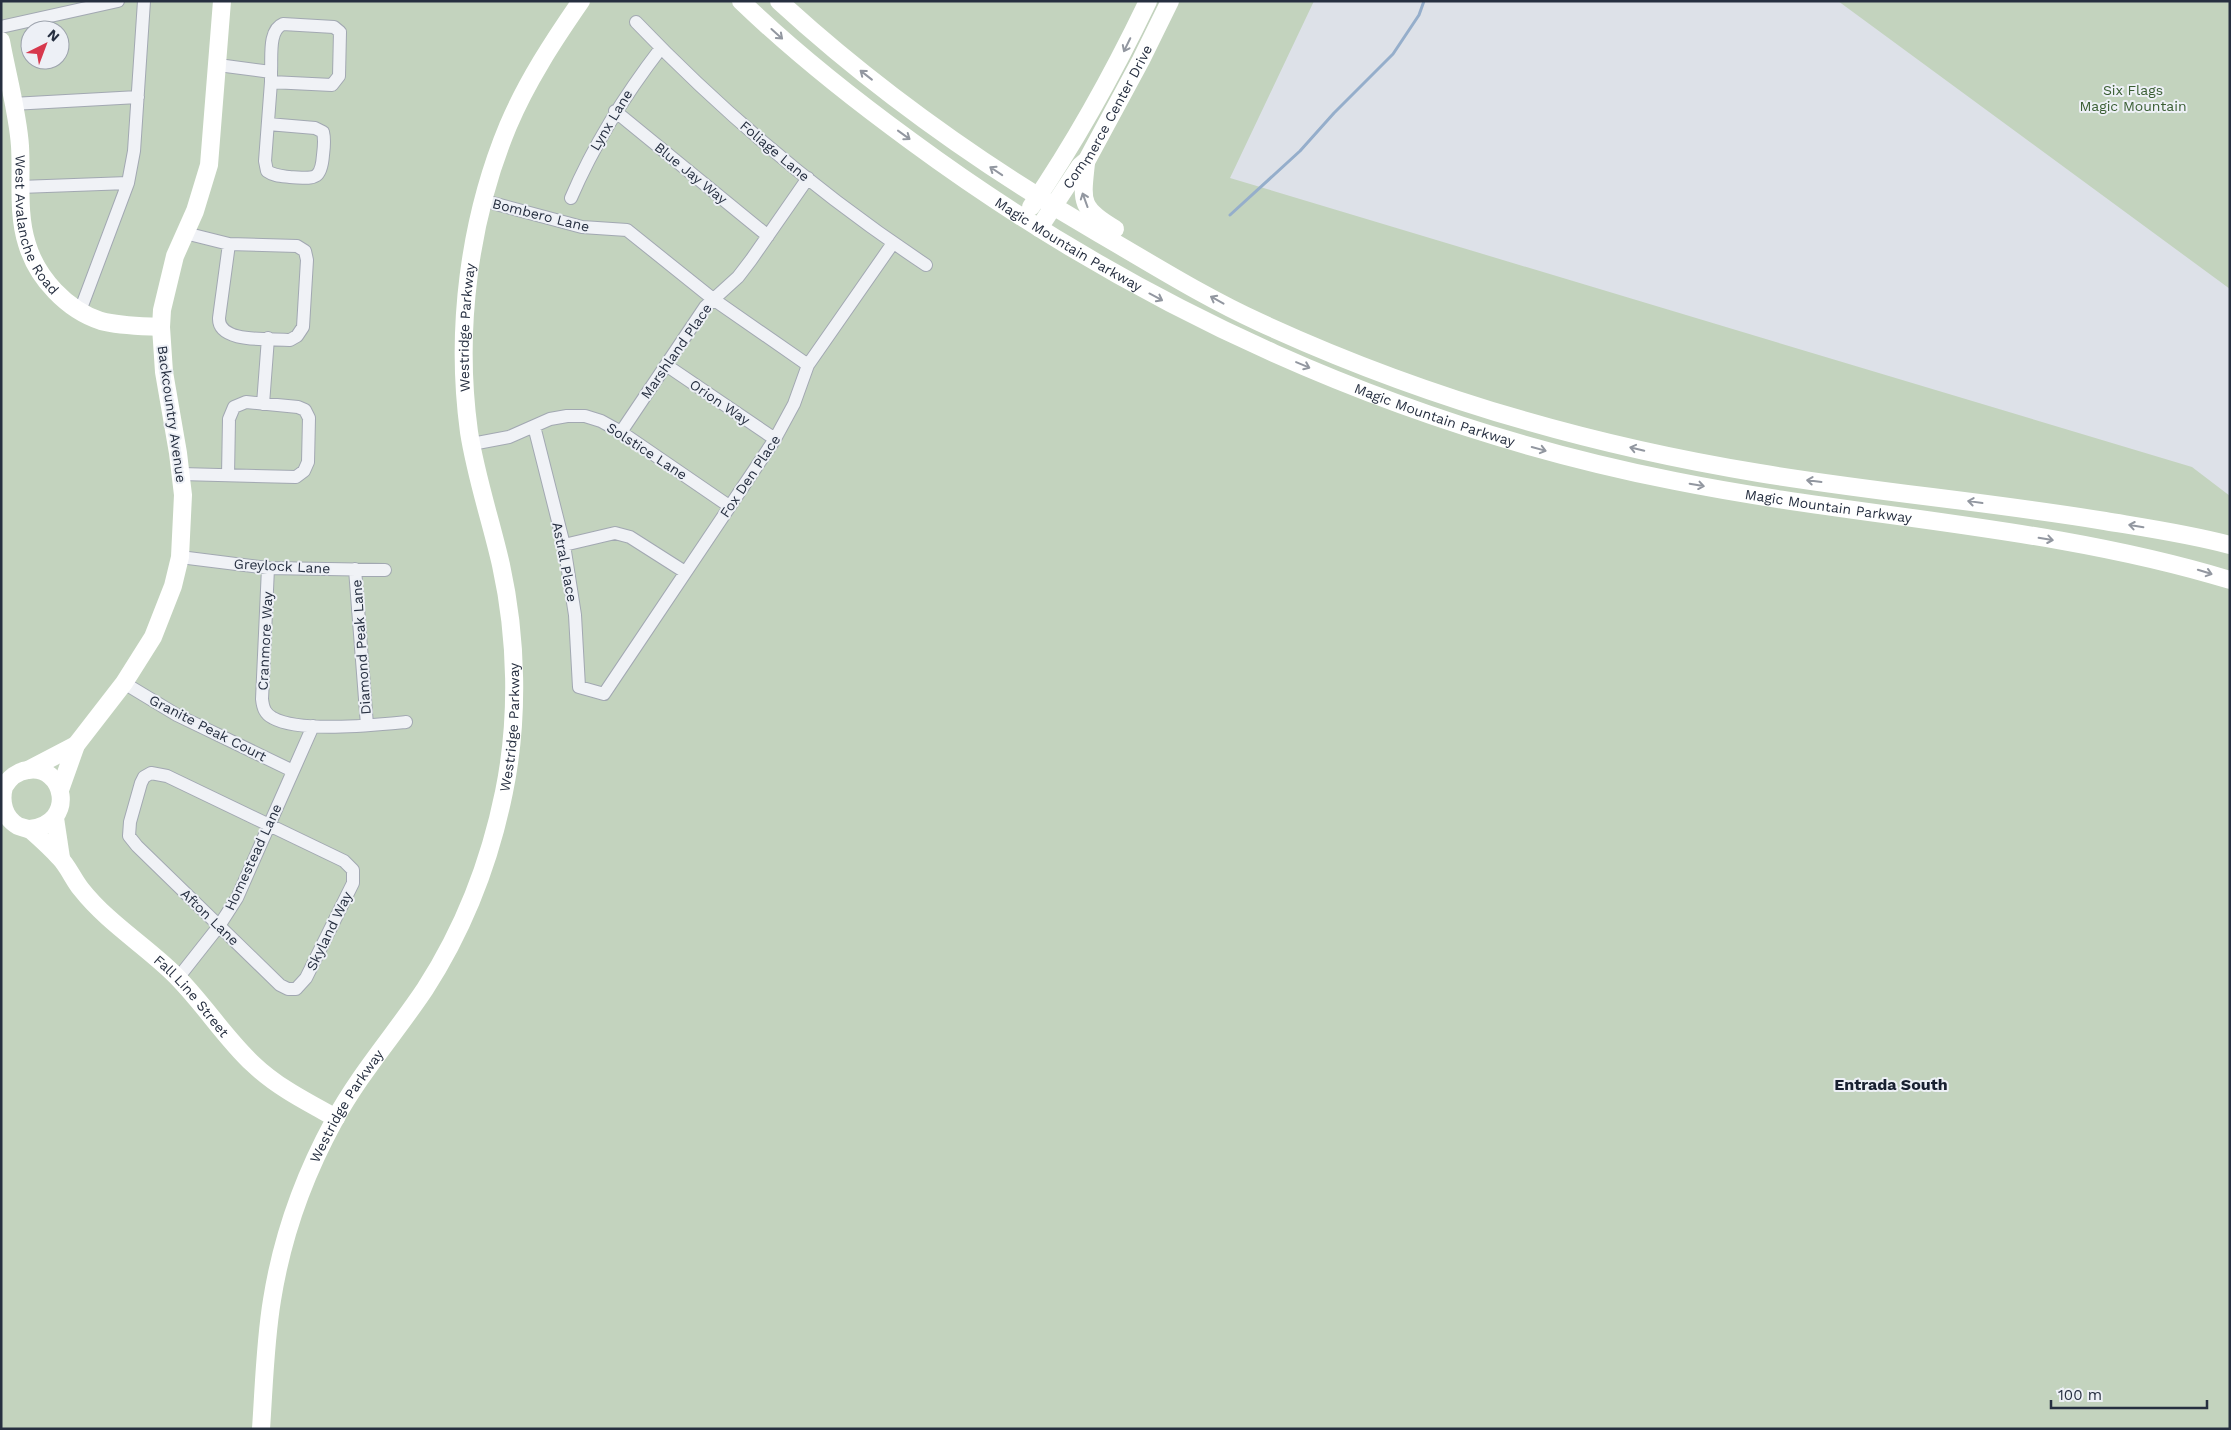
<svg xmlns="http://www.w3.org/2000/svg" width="2231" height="1430" font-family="'Work Sans',sans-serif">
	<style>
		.green { fill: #c3d3be; fill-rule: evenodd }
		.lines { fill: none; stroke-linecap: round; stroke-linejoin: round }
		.stream { stroke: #95aecb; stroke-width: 3 }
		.street-casing { stroke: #a2a8b2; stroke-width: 14 }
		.street { stroke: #f0f2f6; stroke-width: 12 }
		.secondary { stroke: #fff; stroke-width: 18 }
		.oneway { stroke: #9297a0 }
		.labels { text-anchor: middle; stroke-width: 4; stroke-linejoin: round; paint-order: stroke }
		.park-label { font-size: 14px; fill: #395d32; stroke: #edf0f6 }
		.street-label { font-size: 14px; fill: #262f40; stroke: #edf0f6 }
		.quarter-label { font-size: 16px; font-weight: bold; fill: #182030; stroke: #edf0f6 }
	</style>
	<rect width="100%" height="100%" fill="#dde1e8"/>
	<!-- green -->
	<path class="green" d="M1,1H1314L1230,178L2192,467L2230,496V1429H1ZM30,30H60V60H30Z
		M1838,1H2230V289Z"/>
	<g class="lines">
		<!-- stream -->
		<path class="stream" d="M1230,215L1300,151L1334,113L1393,54L1419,15L1424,1"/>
		<!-- street casing -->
		<g class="street-casing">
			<path id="street" d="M636,22C723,113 821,195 926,265
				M1,27L118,1
				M218,65L271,72V82L332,85L339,76L340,32L334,27L283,24C268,30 272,57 271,72
				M12,104L138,97
				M615,111L768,236
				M268,124L315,128L323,132C325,140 324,147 323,155C321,182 313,178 290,177C281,176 274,176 267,171L265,161L271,82
				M20,187L128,183
				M571,198C595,142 624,96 661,48
				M485,201L582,227L627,230L713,299L808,365
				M185,233L229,244L297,246L305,251L307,260L303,327L297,336L290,340C270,338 218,344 219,318L229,244
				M80,311L128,183L134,151L144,1
				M666,365L775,439
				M263,404L268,338
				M534,426L564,545L575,615L579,687L604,694L775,439L794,404L808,365L893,243
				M621,432L705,307L738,277L751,260L808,178
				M472,444L509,437L550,419L567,416H585L601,421L621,432L729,506
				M181,474L296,477L304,471L308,462L309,418L305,410L298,407L246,402L234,407L229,419L228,475
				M564,545L615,533L630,537L685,572
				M180,557L268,568L385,570
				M268,568L262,699C263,708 265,714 273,718C300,733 375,725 406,722
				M355,569L367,725
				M124,683L177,715L293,771
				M151,773L167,776L344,861L353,870V883L306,978L296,989H288L280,985L137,846L129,836L130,822L141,783L144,777Z
				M178,978L219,926L237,898L313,726"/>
		</g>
		<!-- street -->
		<use href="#street" class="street"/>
		<!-- secondary -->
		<g class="secondary">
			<path id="s1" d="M741,1C794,52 852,98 911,141C1139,309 1397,426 1675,481C1859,518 2049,525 2230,580"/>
			<path d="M779,1C877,91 985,167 1100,234C1152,264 1204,297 1259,322C1417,395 1588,445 1759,473C1874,492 1990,502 2105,521C2147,528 2189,534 2230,545"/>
			<path id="s2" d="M1,41C7,74 18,114 20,146C22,178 17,213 27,244C37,278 67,310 101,321C120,326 141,326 161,327"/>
			<path d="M1086,163C1082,201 1079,208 1115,229"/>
			<path d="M1031,207C1076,141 1114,72 1148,1"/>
			<path id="s3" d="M1039,228L1080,166L1087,160L1141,60L1170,1"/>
			<path d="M30,769L76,745"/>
			<path d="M60,790L76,745L124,683L153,637L173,586L180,557L183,495L178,453L164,372L161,327L162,310L175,256L195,211L209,165L222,1"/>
			<path d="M55,818L61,858"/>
			<path id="s4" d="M30,829C78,823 64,764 28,770C18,771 9,778 4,787C0,802 4,818 18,826C23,828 28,828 32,831C41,839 51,848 59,857C68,866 73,879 81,889C107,922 143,944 173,973C202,1001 224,1037 253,1064C277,1087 307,1102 336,1118"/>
			<path id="s5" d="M261,1429C264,1386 265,1342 272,1300C282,1237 304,1176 334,1121C360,1073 395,1034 425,989C463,930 490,861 504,792C519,719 517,638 501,565C491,521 476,477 469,432C455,330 469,220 508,126C527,81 554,40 581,1"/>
		</g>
	</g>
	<!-- one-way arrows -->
	<defs><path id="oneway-shaft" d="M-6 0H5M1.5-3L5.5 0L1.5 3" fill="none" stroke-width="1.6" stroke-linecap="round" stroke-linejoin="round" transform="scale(1.25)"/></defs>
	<g class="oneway">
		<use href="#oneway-shaft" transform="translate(777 34) rotate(42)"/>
		<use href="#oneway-shaft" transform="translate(1127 45) rotate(116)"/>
		<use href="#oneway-shaft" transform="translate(866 75) rotate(-142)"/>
		<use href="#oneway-shaft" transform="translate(904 135) rotate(36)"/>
		<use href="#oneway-shaft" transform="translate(996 171) rotate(-146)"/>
		<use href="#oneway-shaft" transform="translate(1085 200) rotate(-110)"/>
		<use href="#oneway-shaft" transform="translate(1156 297) rotate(28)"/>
		<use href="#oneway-shaft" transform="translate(1217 300) rotate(-151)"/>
		<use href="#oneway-shaft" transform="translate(1303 365) rotate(23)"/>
		<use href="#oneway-shaft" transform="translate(1539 449) rotate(15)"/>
		<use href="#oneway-shaft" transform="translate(1637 449) rotate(-166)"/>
		<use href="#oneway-shaft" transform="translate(1814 481) rotate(-173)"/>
		<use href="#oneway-shaft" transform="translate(1697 485) rotate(10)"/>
		<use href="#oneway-shaft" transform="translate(1975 502) rotate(-172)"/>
		<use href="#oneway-shaft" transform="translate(2136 526) rotate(-171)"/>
		<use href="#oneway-shaft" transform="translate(2046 539) rotate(9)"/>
		<use href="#oneway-shaft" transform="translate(2205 572) rotate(17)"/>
	</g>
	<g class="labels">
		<!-- park labels -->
		<g class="park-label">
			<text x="2133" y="95">Six Flags<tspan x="2133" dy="16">Magic Mountain</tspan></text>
		</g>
		<!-- street labels -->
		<g class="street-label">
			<text dy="5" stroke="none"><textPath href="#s3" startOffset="131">Commerce Center Drive</textPath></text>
			<text transform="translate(611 120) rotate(-59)" y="5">Lynx Lane</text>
			<text transform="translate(775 151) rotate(40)" y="5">Foliage Lane</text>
			<text transform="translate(691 173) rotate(39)" y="5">Blue Jay Way</text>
			<text transform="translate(541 215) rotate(14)" y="5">Bombero Lane</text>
			<text dy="5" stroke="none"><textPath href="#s2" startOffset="189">West Avalanche Road</textPath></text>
			<text dy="5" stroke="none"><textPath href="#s1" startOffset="409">Magic Mountain Parkway</textPath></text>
			<text dy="5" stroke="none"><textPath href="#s5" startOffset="1164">Westridge Parkway</textPath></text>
			<text transform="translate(676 351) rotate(-55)" y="5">Marshland Place</text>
			<text transform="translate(720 402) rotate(34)" y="5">Orion Way</text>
			<text transform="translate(172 414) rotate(82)" y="5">Backcountry Avenue</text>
			<text dy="5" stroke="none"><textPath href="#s1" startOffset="814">Magic Mountain Parkway</textPath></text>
			<text transform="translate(647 451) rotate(33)" y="5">Solstice Lane</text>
			<text transform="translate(750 476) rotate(-56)" y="5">Fox Den Place</text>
			<text dy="5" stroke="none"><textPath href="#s1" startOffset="1219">Magic Mountain Parkway</textPath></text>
			<text transform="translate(565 562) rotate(79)" y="5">Astral Place</text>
			<text transform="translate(282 566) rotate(3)" y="5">Greylock Lane</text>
			<text transform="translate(265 641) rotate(-87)" y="5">Cranmore Way</text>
			<text transform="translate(361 647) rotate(-94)" y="5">Diamond Peak Lane</text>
			<text transform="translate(208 728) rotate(27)" y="5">Granite Peak Court</text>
			<text dy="5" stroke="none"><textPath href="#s5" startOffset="759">Westridge Parkway</textPath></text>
			<text transform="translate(253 857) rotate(-65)" y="5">Homestead Lane</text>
			<text transform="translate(210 917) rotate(44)" y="5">Afton Lane</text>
			<text transform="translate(329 931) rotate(-64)" y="5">Skyland Way</text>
			<text dy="5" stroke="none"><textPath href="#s4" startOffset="418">Fall Line Street</textPath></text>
			<text dy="5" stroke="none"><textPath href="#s5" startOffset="339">Westridge Parkway</textPath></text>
		</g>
		<!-- quarter labels -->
		<g class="quarter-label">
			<text x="1891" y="1090">Entrada South</text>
		</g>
	</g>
	<!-- border -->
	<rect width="2231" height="1430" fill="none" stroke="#262f40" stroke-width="5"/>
	<!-- north arrow -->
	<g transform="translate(45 45) rotate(42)"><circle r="24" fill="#edf0f6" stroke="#9da3ad"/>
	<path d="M0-4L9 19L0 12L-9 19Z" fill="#d7384d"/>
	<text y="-8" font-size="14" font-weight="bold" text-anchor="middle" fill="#262f40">N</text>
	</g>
	<!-- scale -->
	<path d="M2051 1400v8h156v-8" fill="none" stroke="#262f40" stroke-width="2.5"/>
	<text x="2058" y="1400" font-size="15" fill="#262f40" stroke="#edf0f6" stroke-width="4" paint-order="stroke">100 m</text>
</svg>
